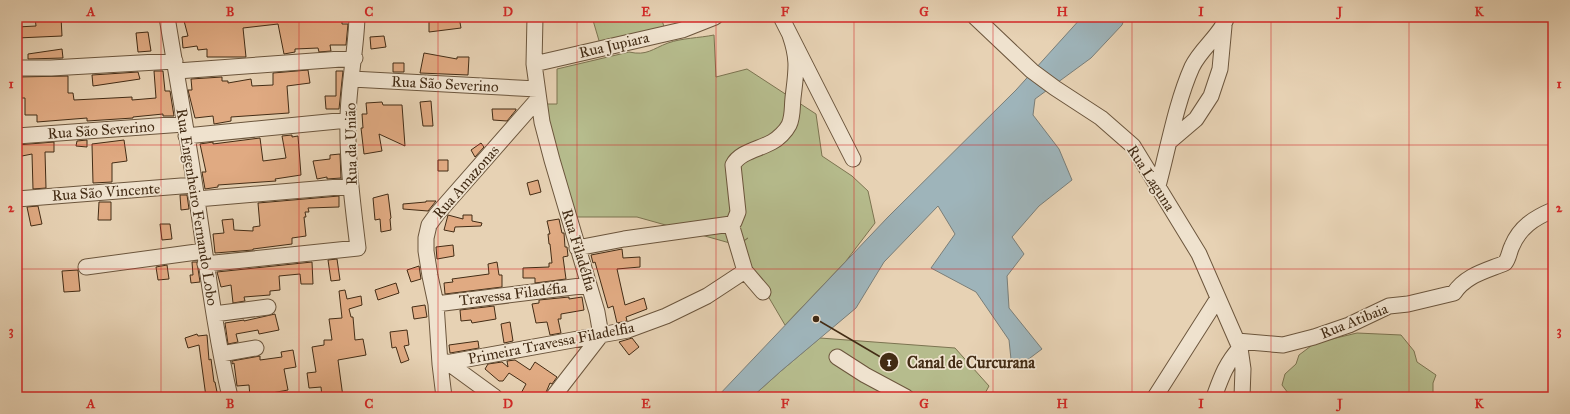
<svg xmlns="http://www.w3.org/2000/svg" width="1570" height="414" font-family="'IM FELL Great Primer',serif">
	<style>
		.green { fill: #b6bc8d; stroke: #7c7451 }
		.water { fill: #9eb4ba; stroke: #7a7e78 }
		.building { fill: #e0aa82; stroke: #432c15 }
		.lines { fill: none; stroke-linecap: round; stroke-linejoin: round }
		.minor-casing { stroke: #6c563d; stroke-width: 17 }
		.minor { stroke: #efe2ce; stroke-width: 15 }
		.grid { fill: none; stroke: #d62828; stroke-width: 1; stroke-opacity: 0.55 }
		.labels { text-anchor: middle; stroke-width: 3.5; stroke-linejoin: round; paint-order: stroke }
		.street-label { font-size: 15px; fill: #432c15; stroke: #efe2ce }
		.leader { fill: none; stroke: #432c15; stroke-width: 1.5 }
		.callout-dot { fill: #432c15; stroke: #efe2ce; stroke-width: 1.5 }
		.mark-label { font-size: 12px; text-anchor: middle; font-weight: bold; fill: #fff }
		.callout-label { font-size: 16px; text-anchor: middle; font-weight: bold; fill: #432c15; stroke: #efe2ce; stroke-width: 3.5; stroke-linejoin: round; paint-order: stroke }
		.neatline { fill: none; stroke: #d62828; stroke-width: 1.5 }
		.grid-label { font-size: 13px; text-anchor: middle; font-weight: bold; fill: #d62828 }
	</style>
	<rect width="100%" height="100%" fill="#e7d2b4"/>
	<filter id="stains"><feTurbulence type="fractalNoise" baseFrequency=".005" numOctaves="4"/><feColorMatrix values="0 0 0 0 .2 0 0 0 0 .09 0 0 0 0 .02 0 0 0 .5 -.17"/></filter>
	<radialGradient id="worn" r=".72"><stop offset=".6" stop-color="#630" stop-opacity="0"/><stop offset="1" stop-color="#630" stop-opacity=".3"/></radialGradient>
	<!-- green -->
	<path class="green" d="M592,17H661L665,30L600,44Z
		M714,35L716,77L747,69L816,114L822,156L852,176L868,191L875,223L846,261L785,325L738,245L748,238L737,245L637,217H573L545,104H557V69L629,52C647,56 652,49 668,43C682,38 699,38 714,35Z
		M1357,333L1401,335L1414,351L1417,362L1436,375L1433,383V397H1291L1282,385L1285,374L1296,364L1299,355L1315,343Z
		M820,338L955,348L989,386L983,397H752L781,371Z"/>
	<!-- water -->
	<path class="water" d="M1082,17H1125L1122,25L1091,58L1035,99L1033,115L1059,149L1072,180L1039,206L1012,237L1024,254L1007,276L1009,308L1042,349L1026,361L1012,369L1009,340L976,292L931,268L955,234L938,206L884,262L856,308L781,371L752,397H717L888,217L1016,90Z"/>
	<!-- building -->
	<path class="building" d="M35,17H61L62,36L17,38V27L36,26Z
		M183,17H192L193,21L225,17H342V24H348L346,45H330L331,51L319,52L318,48L295,49V52L284,54L278,24L243,28L246,57H207V49L198,50L197,46L183,48L182,37L188,36Z
		M459,17L461,28L429,32V21Z
		M148,32L151,51L138,52L136,33Z
		M384,36L386,47L371,49L370,37Z
		M62,49L63,58L28,59V54Z
		M424,53L457,59V57H469L468,75L420,73Z
		M393,63H404V72H393Z
		M308,70L310,83L287,86L289,113L231,117V121L214,124L213,116L195,118L188,90H192L191,79L222,77V81H228V83L251,79L252,86L273,85V73Z
		M154,71H163L165,91H170L174,116H163V114L133,117V118L87,121V118L37,122V115H25V98H17V77L68,76V93H73L74,100L132,97V100L156,98Z
		M336,71H343L339,109H326L325,96H336Z
		M138,72L140,79L93,86L92,75Z
		M431,101L433,126H423L420,102Z
		M382,102L383,105H402L405,146L379,134L382,151L364,154L361,128H363L362,114H367L366,103Z
		M492,109H516V110L507,121L493,120Z
		M292,135V137L298,136L301,175L275,179L276,181L218,185V187L205,189L202,172H206L200,144L213,142V144L260,138L263,161L286,158L282,136Z
		M87,140V147L76,146L77,141Z
		M124,140L127,161L112,163V182L93,183L92,144Z
		M54,142V152H45L46,188L33,189L32,154L17,157V145Z
		M481,143L484,147L475,157L471,150Z
		M340,154L341,178L327,179V177L317,179L313,161L330,159V155Z
		M438,160H448V171H438Z
		M538,180L541,192L530,195L527,183Z
		M388,194L391,218L390,219L391,230L381,232L380,219L375,220L373,198Z
		M180,195H187L189,209L181,210Z
		M339,196V207L308,208L309,212H305L306,217H304L306,236L292,238V244L253,249V250L215,253L213,234L224,233L222,220L233,219L234,230L253,231V227L260,226L258,203Z
		M426,201H436L428,211L403,209V204L426,202Z
		M99,202H111V220H98Z
		M38,206L42,224L31,226L27,207Z
		M448,215L463,219V215H472V221L482,223L481,226L455,227L454,232L444,230Z
		M559,219L562,233H564L565,247H567L568,256L563,257L566,279L535,283V278H523V268L549,267V263H552L550,244H549L548,234H550L547,221Z
		M160,224H170L172,239L162,240Z
		M453,245L454,256L437,259L436,247Z
		M622,249L623,258L640,257V267L617,269L625,305L644,298L647,309L626,317L627,321L617,323L613,306L608,308L595,262L593,263L591,255Z
		M337,259L340,280L331,281L328,260Z
		M192,262H197L200,282L191,283L190,275H193Z
		M312,262L313,284H301L300,274L279,276L280,290L270,291V295L244,297L245,301L233,303L231,285L221,287L217,272Z
		M497,262L499,275H502V287L445,294L444,283L453,282L452,279L489,274L488,264Z
		M167,265L169,279L158,280L156,267Z
		M419,266L421,279L411,282L407,270Z
		M78,270L80,291L64,292L62,271Z
		M396,283L399,293L378,300L375,290Z
		M345,290L347,299L361,296L362,305L349,309L351,317H353L355,340L363,339L366,355L338,360L343,397H322L321,387L309,388L307,373L316,372L312,347L324,345V340H332L329,319L342,318L339,291Z
		M569,297V299L582,297L584,310L561,314V319H558L561,333L550,335L547,322L536,323L532,304L539,303V300Z
		M425,305L427,317L414,319L412,307Z
		M494,306L496,319L472,323L471,320L461,321L460,310Z
		M275,314L279,330L259,334L258,330L236,334L238,342L228,344L225,323L244,320V321Z
		M510,322L513,341L504,343L501,324Z
		M407,330L409,345L404,346L409,360L401,363L396,347L392,348L390,332Z
		M197,334L198,336L207,335L209,360L211,359L214,382H215L218,397H206L199,345L188,348L185,338Z
		M632,338L639,347L629,355L619,342Z
		M478,341L479,348L450,353L449,345Z
		M293,350L296,367L284,369L288,390L250,397L249,385L237,386L234,363L232,364V361L260,356V360L282,357L281,352Z
		M515,360L530,370L535,362L557,377L552,384L550,383L544,397H519L526,384L509,373L503,381H499L485,369L488,364L502,362L508,367L507,361Z"/>
	<g class="lines">
		<!-- minor casing -->
		<g class="minor-casing">
			<path id="minor" d="M167,17C177,78 188,139 197,200C207,266 215,332 230,397
				M535,17L534,64L542,122L552,160L597,312L601,335L553,397
				M781,17L853,159
				M975,17L1032,71L1055,88L1101,118L1133,146L1199,254L1240,348L1243,369L1242,397
				M534,64L682,30L715,17
				M17,68H51L175,61
				M177,71L355,58
				M352,79L537,89
				M17,136L184,124
				M186,136L348,120
				M1169,142L1196,119L1211,96L1220,69L1224,26
				M1158,186C1168,149 1176,103 1192,67C1201,48 1221,35 1227,17
				M17,199L194,185
				M197,199L351,186
				M731,224L745,271L763,292
				M577,248L624,239L731,224L734,222L738,212L733,165C739,152 760,149 772,142C778,139 786,131 789,125C793,117 792,107 793,98C796,71 799,61 790,35
				M205,264L358,248C353,206 347,163 348,120C348,86 356,52 357,17
				M86,267L204,251
				M436,304L589,285
				M214,314L268,307
				M1237,341L1283,345L1314,337L1349,325L1389,306L1408,304L1454,293C1466,275 1486,271 1505,263C1509,258 1509,252 1512,246C1520,227 1534,218 1553,210
				M221,354L256,348
				M837,357L865,375L906,397
				M447,362L495,397
				M440,364L628,330L666,316L707,296L745,271
				M444,397L440,364L436,304L430,276L426,251V238L429,225L437,214L538,99
				M1155,397L1218,298
				M1214,397C1221,378 1226,363 1240,348"/>
		</g>
		<!-- minor -->
		<use href="#minor" class="minor"/>
	</g>
	<!-- grid -->
	<path class="grid" d="M161,17V397M299,17V397M438,17V397M577,17V397M716,17V397M854,17V397M993,17V397M1132,17V397M1271,17V397M1409,17V397M17,145H1553M17,269H1553"/>
	<g class="labels">
		<!-- street labels -->
		<g class="street-label">
			<text transform="translate(614 45) rotate(-13)" y="5">Rua Jupiara</text>
			<text transform="translate(445 84) rotate(3)" y="5">Rua São Severino</text>
			<text transform="translate(101 130) rotate(-4)" y="5">Rua São Severino</text>
			<text transform="translate(351 144) rotate(-91)" y="5">Rua da União</text>
			<text transform="translate(1151 178) rotate(57)" y="5">Rua Laguna</text>
			<text transform="translate(466 182) rotate(-49)" y="5">Rua Amazonas</text>
			<text transform="translate(106 192) rotate(-4)" y="5">Rua São Vincente</text>
			<text transform="translate(197 207) rotate(81)" y="5">Rua Engenheiro Fernando Lobo</text>
			<text transform="translate(579 250) rotate(73)" y="5">Rua Filadélfia</text>
			<text transform="translate(513 294) rotate(-7)" y="5">Travessa Filadéfia</text>
			<text transform="translate(1354 321) rotate(-22)" y="5">Rua Atibaia</text>
			<text transform="translate(551 343) rotate(-11)" y="5">Primeira Travessa Filadelfia</text>
		</g>
	</g>
	<!-- callouts -->
	<path class="leader" d="M816 319L889 362"/>
	<g class="callout-dot">
		<circle cx="816" cy="319" r="4"/>
		<circle cx="889" cy="362" r="10"/>
	</g>
	<g class="mark-label">
		<text x="889" y="366">1</text>
	</g>
	<g class="callout-label">
		<text x="971" y="368">Canal de Curcurana</text>
	</g>
	<!-- margin -->
	<rect width="1570" height="414" fill="none" stroke="#e7d2b4" stroke-width="44"/>
	<rect x="22" y="22" width="1526" height="370" class="neatline"/>
	<g class="grid-label">
		<text x="91" y="16">A</text>
		<text x="230" y="16">B</text>
		<text x="369" y="16">C</text>
		<text x="508" y="16">D</text>
		<text x="646" y="16">E</text>
		<text x="785" y="16">F</text>
		<text x="924" y="16">G</text>
		<text x="1062" y="16">H</text>
		<text x="1201" y="16">I</text>
		<text x="1340" y="16">J</text>
		<text x="1479" y="16">K</text>
		<text x="11" y="88">1</text>
		<text x="1559" y="88">1</text>
		<text x="11" y="212">2</text>
		<text x="1559" y="212">2</text>
		<text x="11" y="335">3</text>
		<text x="1559" y="335">3</text>
		<text x="91" y="408">A</text>
		<text x="230" y="408">B</text>
		<text x="369" y="408">C</text>
		<text x="508" y="408">D</text>
		<text x="646" y="408">E</text>
		<text x="785" y="408">F</text>
		<text x="924" y="408">G</text>
		<text x="1062" y="408">H</text>
		<text x="1201" y="408">I</text>
		<text x="1340" y="408">J</text>
		<text x="1479" y="408">K</text>
	</g>
	<rect width="100%" height="100%" filter="url(#stains)"/>
	<rect width="100%" height="100%" fill="url(#worn)"/>
</svg>
